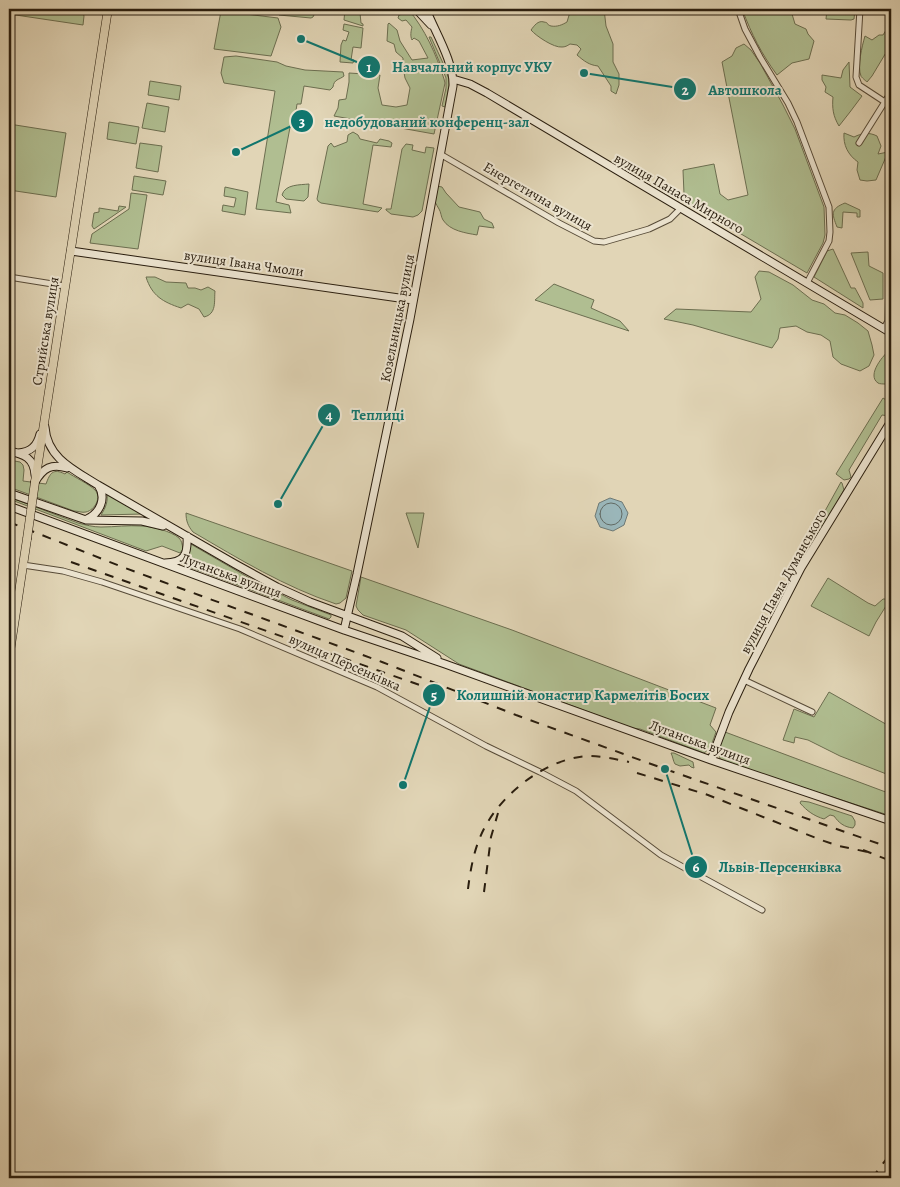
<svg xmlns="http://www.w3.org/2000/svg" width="900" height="1187" font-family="Alegreya,serif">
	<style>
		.green { fill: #b0be91; stroke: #6c6e50 }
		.water { fill: #9ab6b9; stroke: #6d7975 }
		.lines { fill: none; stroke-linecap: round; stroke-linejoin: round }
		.shore { stroke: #626a64; stroke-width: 1 }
		.street-casing { stroke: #574b38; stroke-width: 7 }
		.secondary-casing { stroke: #291d0e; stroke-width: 9 }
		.primary-casing { stroke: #291d0e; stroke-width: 9 }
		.street { stroke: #ece4d0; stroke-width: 5 }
		.secondary { stroke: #ece4d0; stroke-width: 7 }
		.primary { stroke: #e1d5b6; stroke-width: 8 }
		.rail { stroke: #291d0e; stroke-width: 2; stroke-dasharray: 9 9; stroke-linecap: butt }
		.primary-bridge-casing { stroke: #291d0e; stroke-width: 9; stroke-linecap: butt }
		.primary-bridge { stroke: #e1d5b6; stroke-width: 8 }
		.labels { text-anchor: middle; stroke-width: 4; stroke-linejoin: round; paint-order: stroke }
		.street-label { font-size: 14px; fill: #291d0e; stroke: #ece4d0 }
		.leader { fill: none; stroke: #0f766e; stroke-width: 2 }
		.callout-dot { fill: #0f766e; stroke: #ece4d0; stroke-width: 2 }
		.mark-label { font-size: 15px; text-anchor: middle; font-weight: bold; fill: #fff }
		.callout-label { font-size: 15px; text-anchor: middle; font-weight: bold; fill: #0f766e; stroke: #ece4d0; stroke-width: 4; stroke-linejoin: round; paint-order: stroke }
	</style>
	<rect width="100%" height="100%" fill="#e1d5b6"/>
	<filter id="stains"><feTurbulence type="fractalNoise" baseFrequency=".004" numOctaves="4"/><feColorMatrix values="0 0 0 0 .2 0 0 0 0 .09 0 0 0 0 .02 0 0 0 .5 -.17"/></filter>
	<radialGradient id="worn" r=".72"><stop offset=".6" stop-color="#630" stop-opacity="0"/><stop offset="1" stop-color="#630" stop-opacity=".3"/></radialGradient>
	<!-- green -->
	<path class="green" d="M9,9H62L83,12L84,16L83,25L9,14Z
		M293,9H312L314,15L313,17L311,18L279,15L280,10L289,11Z
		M345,9H354V10L360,13L361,23L363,24V26L344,20Z
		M402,9H408C425,29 436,54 444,79L445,83L434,134L334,116L338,108L339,100L346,99L349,82V73L380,75L378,88L382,105L396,107L407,105L410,88L405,78L403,67V58L396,52L394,44L387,41L388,24L389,23L397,30L400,41L412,60L428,58L419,41L414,38L412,40C410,36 411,31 412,27L406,20L402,21L398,18L399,15L403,14Z
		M573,9H604L606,26L613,44V62L619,74V85L616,94L611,91V86L598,66C589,65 584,61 577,55L581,49L577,45L570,44C567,46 565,47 562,47C554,48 536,36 531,30C534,26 538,20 544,22C550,23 545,24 551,26C557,27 562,25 567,22L570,12Z
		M742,9H793L792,14L795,24L806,29L808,34L814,41L809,59L792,63L777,75C761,53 752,35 742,9Z
		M827,9H855L854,19L851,20L826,19Z
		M221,11L278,18L281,27L271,56L214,49Z
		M344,24L363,28L361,48L353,47L351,60H354L353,63L340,62L341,45L343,40L346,41L349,32L343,30Z
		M890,24H891V52L887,51L872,76L867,82C866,81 861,77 861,76C857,67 862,46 865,36L872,40L879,35H883Z
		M429,37H431L443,63L449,79V85L445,107L442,106L446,88V78Z
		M744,44L751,50L760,63L783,105L795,129L824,207L825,235L823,243L807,273L687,202L684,194L683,170L714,164L720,194L728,200L748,195L722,62L732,56L736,48Z
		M236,56L277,62L286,66L305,70L343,72L344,76C339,80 334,79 333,87L330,90L304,86L301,104H297L295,117L300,118L299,122H291L276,202L289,205L291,213L256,209L275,91L224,83L221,73L224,57Z
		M849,62L850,87L862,96L850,112L839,126C833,116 832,108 833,97L825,92L826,87L822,80V75L841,78L843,70Z
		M150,81L181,86L179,100L148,95Z
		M147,103L169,107L165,132L142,128Z
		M109,122L139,127L136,144L107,139Z
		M9,124L66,133L56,197L9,190Z
		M353,132L358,135L360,139L377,143L380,139L389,141L392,143L391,147L373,145L363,204L382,208L378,212L321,203L318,201L317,199L328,146L331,143L334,147L347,142L348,135Z
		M844,133L854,137C862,133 869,132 877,136L881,146L878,154L888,152L876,180L867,181L860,180L857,170L858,162C848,155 843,145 844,133Z
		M140,143L162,146L158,172L136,168Z
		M406,144L413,145L412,150L425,153L426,147L434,148L422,211L418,215L413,217L391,214L386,210V209H391L402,149Z
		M134,176L166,181L163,195L132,190Z
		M309,184L308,197L304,201L286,199L282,195C285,184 300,185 309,184Z
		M437,186L442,187L446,193L459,207L480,212L484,219L492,223L494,228L479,226L477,235C466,233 450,231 443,220C441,217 441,212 439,209C433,199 432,197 437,186Z
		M225,187L248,192L245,215L222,211L223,205L234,207L236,198L224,196Z
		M131,193L147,195L138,249L90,243L92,234L129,209Z
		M845,203L860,210V217H857V213L843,212L842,228L837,227C832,214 830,209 845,203Z
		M119,206L126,207L94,229L92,226L94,213L99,212V208L118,211Z
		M833,249L851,288H855L863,303V308L814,277L827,251Z
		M868,252L869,266L883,273V299L870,300L851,253Z
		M759,271L769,272L793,285L812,300L824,304L835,313L845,315L858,323L868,331L872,345L874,355L869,366L860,371L841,364L833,357L830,341L821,335L807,332L796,326L780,328L778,339L772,348L693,325L664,319L676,309L751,312L761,299L755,277Z
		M146,277H155L166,282L186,283L188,288H195L201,290L208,287L215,291C214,301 217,314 204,317L199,309L188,304L181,308C163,302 152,296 146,277Z
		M554,284L594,300L591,308L620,321L629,331L535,300Z
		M891,349V381L886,384C884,384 879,384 878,383C866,375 884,354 891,349Z
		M883,398L891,403V412L889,416L882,415L849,470L851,477L849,479L844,480L836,474Z
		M9,460L20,462L23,465L24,470L23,481L46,484C50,473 53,468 65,474L67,472C74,477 89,484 95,490C102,497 95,510 86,512C82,513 78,511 74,511L9,487Z
		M841,482L842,483L844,490L804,559L799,558Z
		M107,492L143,514L101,515C106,507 108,502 107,492Z
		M9,497L78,523C86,525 93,527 101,527C115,527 128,525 141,526C151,526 171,531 179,538C182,541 182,544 183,549L180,553L162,546L146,551L9,499Z
		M186,513L352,571L346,598L340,603L336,604C285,587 239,559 193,532C188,526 186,521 186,513Z
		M406,513H424L418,548Z
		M189,543L251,579L292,600L331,615V617L329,619L184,565V560Z
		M361,577L512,630L716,708L710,725L716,732C713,740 711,749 704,753L640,729L632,728L459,664L406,630L363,615L358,610L356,606Z
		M828,578L868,603L875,606L883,599H886L891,593V598L876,622L869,636L811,606Z
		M829,692L891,727V770L889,775L840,756L808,740L795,737L794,743L783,740L794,709L814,717Z
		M725,732L891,794V816L721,761C716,750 721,741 725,732Z
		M671,753H674L693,762L694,768L691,767L689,765L680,766L675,764C673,761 673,757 671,753Z
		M801,801L809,802L852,816L855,821V825L853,828C844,827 839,823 834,816L830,815L824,819C814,816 807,811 800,803Z"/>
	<!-- water -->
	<path class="water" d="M610,498L622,502L628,513L624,525L613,531L600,527L595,516L599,503Z"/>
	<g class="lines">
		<!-- shore -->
		<path class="shore" d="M600 514a11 11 0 1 1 22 0a11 11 0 1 1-22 0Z"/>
		<!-- street casing -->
		<g class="street-casing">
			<path id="street" d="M738,9L745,29L760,57L788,103L797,122L829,207L830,232L829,241L807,283
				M860,9L856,77L859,85L891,106
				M859,143L891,92
				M440,154L559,223L594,241L604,242L649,229L670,219L681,208
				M9,277L65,286
				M884,328L888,321L889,278L891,271
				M23,565L63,571L102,582L240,629L377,687L486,746L540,772L576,791L661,855L762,910
				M744,680L812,712"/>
		</g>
		<!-- secondary casing -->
		<g class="secondary-casing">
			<path id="secondary" d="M416,9L431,25
				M453,79L470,84L487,93L891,333
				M71,251L413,300
				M45,427C47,458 74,470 98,485L235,564L277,587L310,602L402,636L437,658
				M9,451C24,454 34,458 35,475
				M18,453C31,452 37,446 40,434
				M35,482C43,468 52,463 67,468
				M9,493L86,520L142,521L163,526
				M9,506L344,630L445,664L711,760L891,821
				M87,519C100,513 107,498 98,485
				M165,563C185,562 188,555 187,536
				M344,630L357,574L410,319L453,86C454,62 435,32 426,9
				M711,760L729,712L749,669L801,568L891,421"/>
		</g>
		<!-- primary casing -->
		<g class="primary-casing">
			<path id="primary" d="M35,482L108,9
				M9,658L27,539"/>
		</g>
		<!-- street -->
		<use href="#street" class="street"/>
		<!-- secondary -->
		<use href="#secondary" class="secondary"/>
		<!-- primary -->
		<use href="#primary" class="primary"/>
		<!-- rail -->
		<path class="rail" d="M9,522L125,568L382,662L516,715L665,769L891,848
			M71,562L428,688
			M637,773L708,795L821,840L839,846L868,852
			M863,850L891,861
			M468,889C470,873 473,855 479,840C494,799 543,759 587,756C601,756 615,759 629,762
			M484,892L491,837L498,813
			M872,1178L891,1153"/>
		<!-- primary-bridge casing -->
		<g class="primary-bridge-casing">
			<path id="primary-bridge" d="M27,539L35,482"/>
		</g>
		<!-- primary-bridge -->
		<use href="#primary-bridge" class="primary-bridge"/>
	</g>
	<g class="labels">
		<!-- street labels -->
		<g class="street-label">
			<text transform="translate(679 193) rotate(30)" y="5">вулиця Панаса Мирного</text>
			<text transform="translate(538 196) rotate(30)" y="5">Енергетична вулиця</text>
			<text transform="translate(244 263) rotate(8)" y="5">вулиця Івана Чмоли</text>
			<text transform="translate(397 318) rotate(-79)" y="5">Козельницька вулиця</text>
			<text transform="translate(45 331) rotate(-81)" y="5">Стрийська вулиця</text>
			<text transform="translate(231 575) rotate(20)" y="5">Луганська вулиця</text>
			<text transform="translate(783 581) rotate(-61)" y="5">вулиця Павла Думанського</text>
			<text transform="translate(345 662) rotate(24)" y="5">вулиця Персенківка</text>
			<text transform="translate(700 742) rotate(20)" y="5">Луганська вулиця</text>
		</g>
	</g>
	<!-- callouts -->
	<path class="leader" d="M301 39L369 67M584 73L685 89M236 152L302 121M278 504L329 415M403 785L434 695M665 769L696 867"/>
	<g class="callout-dot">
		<circle cx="301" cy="39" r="5"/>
		<circle cx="584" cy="73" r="5"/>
		<circle cx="236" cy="152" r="5"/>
		<circle cx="278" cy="504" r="5"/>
		<circle cx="403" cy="785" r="5"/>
		<circle cx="665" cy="769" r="5"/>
		<circle cx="369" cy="67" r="12"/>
		<circle cx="685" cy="89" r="12"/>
		<circle cx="302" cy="121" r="12"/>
		<circle cx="329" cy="415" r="12"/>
		<circle cx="434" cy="695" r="12"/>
		<circle cx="696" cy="867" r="12"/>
	</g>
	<g class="mark-label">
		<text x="369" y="72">1</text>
		<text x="685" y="95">2</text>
		<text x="302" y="127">3</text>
		<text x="329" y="420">4</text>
		<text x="434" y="700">5</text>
		<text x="696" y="872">6</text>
	</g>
	<g class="callout-label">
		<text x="472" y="72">Навчальний корпус УКУ</text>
		<text x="745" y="95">Автошкола</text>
		<text x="427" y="127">недобудований конференц-зал</text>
		<text x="378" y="420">Теплиці</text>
		<text x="583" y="700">Колишній монастир Кармелітів Босих</text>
		<text x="780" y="872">Львів-Персенківка</text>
	</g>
	<!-- margin -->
	<rect width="900" height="1187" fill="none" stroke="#e1d5b6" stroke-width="30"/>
	<rect x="10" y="10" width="880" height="1167" fill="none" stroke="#291d0e" stroke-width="2.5"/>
	<rect x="15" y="15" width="870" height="1157" fill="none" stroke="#291d0e"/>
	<rect width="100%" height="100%" filter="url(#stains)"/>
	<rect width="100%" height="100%" fill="url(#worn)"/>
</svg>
